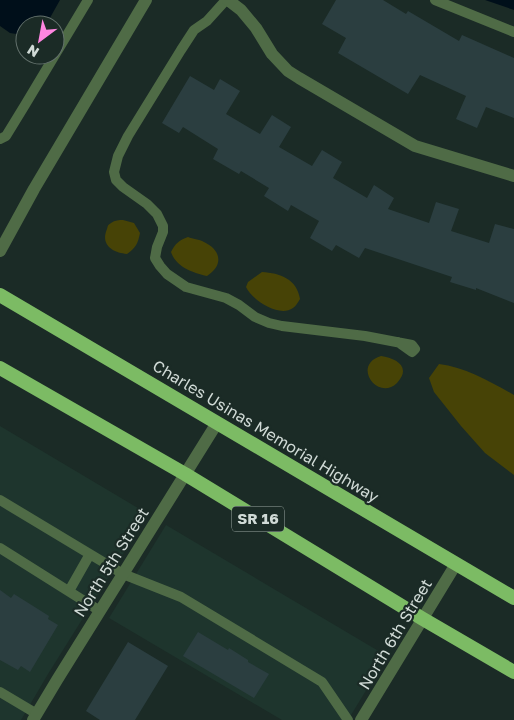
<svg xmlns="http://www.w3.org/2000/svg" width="514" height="720" font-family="'Golos Text',sans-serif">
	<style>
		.built { fill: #1e352d }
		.green { fill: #474306 }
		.water { fill: #000f1a }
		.building { fill: #2b3e40 }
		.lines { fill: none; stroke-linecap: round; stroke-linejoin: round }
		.service { stroke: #4f6b46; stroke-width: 10 }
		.minor { stroke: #4f6b46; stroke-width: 12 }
		.trunk { stroke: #7cbb64; stroke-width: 14 }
		.labels { text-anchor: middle; stroke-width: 4.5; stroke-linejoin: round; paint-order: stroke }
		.shield { fill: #1b2b26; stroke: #9aa6a1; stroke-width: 1 }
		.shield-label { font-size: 15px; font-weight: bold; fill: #d0dad6 }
		.street-label { font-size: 16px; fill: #d0dad6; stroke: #1b2b26 }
	</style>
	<rect width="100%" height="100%" fill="#1b2b26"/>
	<!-- built -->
	<path class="built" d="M0,426L148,514L48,674L21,720H0Z
		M166,525L387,656L348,720H282L109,618Z"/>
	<!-- green -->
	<path class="green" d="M123,220L134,223L140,233C138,243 136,248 127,254C113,253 100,245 107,229C108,225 108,225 111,223C115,220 119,220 123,220Z
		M188,237C193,239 199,239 204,242C221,250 224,265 207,276C193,273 176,267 171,252C175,244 179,240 188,237Z
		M262,272C280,273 297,279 300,299C298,302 296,306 293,308C279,318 252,300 246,287L248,282Z
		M381,356C396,358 412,367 397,383C378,402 351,365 381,356Z
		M439,364C465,367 491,382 514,395V475L485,453L461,426L434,392L429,378Z"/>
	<!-- water -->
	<path class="water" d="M0,0H60L46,25H25V34L23,35L10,33L0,26Z
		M485,0H514V10Z"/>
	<!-- building -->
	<path class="building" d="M336,0H383L406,14L408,11L459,41L462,35L514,58V118L486,107L477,128L456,119L466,96L420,75L408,94L338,53L346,38L322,24Z
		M190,76L214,90L220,79L240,91L226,114L260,134L272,115L291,127L279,147L312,166L322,150L342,162L333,178L367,198L374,185L394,198L388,209L429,223L436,202L459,209L451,231L489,243L495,224L514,229V303L476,288V290L450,282L452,277L365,248L359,258L336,245L332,251L310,238L319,221L291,205L288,211L264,196L269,188L241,171L239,174L213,159L218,149L183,127L179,133L162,123Z
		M0,590L11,598L14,594L49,616L48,619L58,625L30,672L21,666L18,670L0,660Z
		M198,632L228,650L229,648L248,660V662L269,674L254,698L183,656Z
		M128,642L168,666L135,720H100L86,711Z"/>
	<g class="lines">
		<!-- service -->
		<path class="service" d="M226,0L207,21L194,30L181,50L128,136L118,156L114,172L116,180L123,187L147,204L157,214L163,226V232L157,247L155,258L160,266L167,274L186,287L226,298L239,305L255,317L269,323L282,326L365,336L412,345L415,349L412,352L398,342
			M435,0L514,32
			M0,139L6,136L25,105L88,0
			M0,500L123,574L181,597L322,682L348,720
			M0,548L100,611
			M69,591L90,554
			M0,692L37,714"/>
		<!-- minor -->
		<path class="minor" d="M228,0L241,10L256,28L272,54L288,71L299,78L415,146L514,176
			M0,251L34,189L146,0
			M33,720L57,680L217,423
			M361,720L456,564"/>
		<!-- trunk -->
		<path class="trunk" d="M0,295L514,598
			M0,368L185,474L423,619L514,672"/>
	</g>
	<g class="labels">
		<!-- shield labels -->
		<rect class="shield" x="232" y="506.5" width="52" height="25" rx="4"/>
		<g class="shield-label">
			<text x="258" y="524">SR 16</text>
		</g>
		<!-- street labels -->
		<g class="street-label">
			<text transform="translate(266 431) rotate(31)" y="6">Charles Usinas Memorial Highway</text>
			<text transform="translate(111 562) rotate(-58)" y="6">North 5th Street</text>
			<text transform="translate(395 634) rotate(-59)" y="6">North 6th Street</text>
		</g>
	</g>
	<!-- north arrow -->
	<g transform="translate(40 40) rotate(212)"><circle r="24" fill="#1b2b26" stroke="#63716c"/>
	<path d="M0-4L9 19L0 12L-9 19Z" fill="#fe86e0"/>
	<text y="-8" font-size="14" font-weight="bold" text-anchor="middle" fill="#d0dad6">N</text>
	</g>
</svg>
